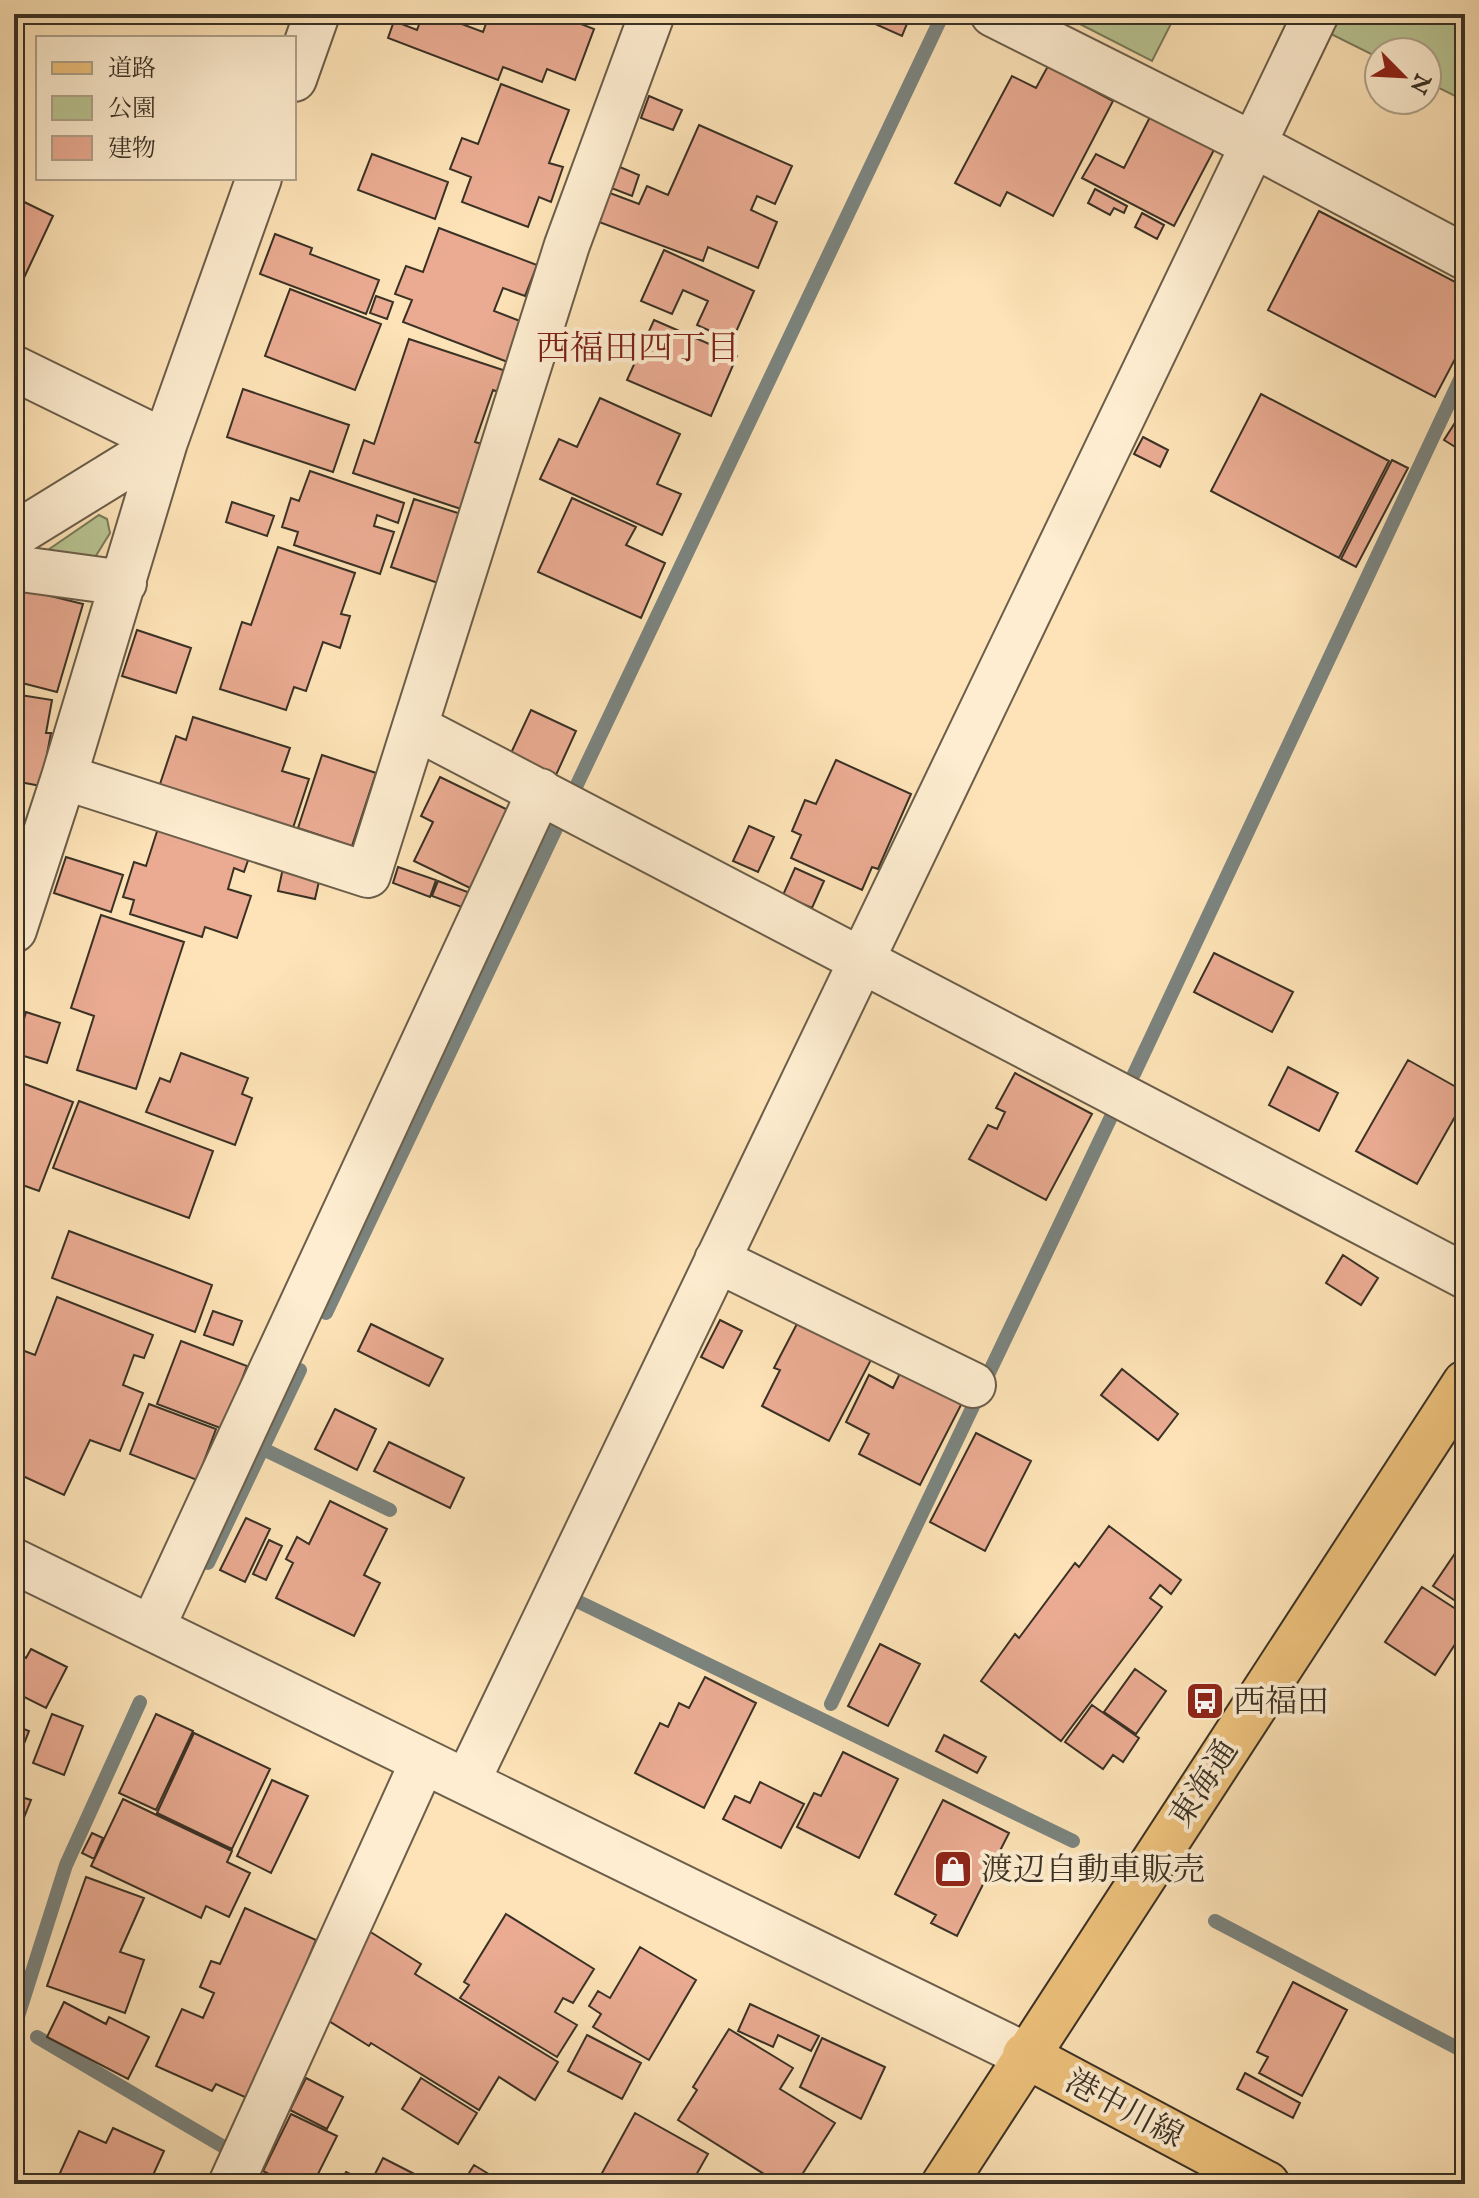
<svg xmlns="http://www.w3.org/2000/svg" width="1479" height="2198" font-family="'IM FELL English','Noto Serif JP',serif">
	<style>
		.green { fill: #b9c593; stroke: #7a7b5c; stroke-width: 2 }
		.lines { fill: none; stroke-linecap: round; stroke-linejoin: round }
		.stream { stroke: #7b847f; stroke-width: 14 }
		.building { fill: #eaab92; stroke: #3a3125; stroke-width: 2 }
		.minor-casing { stroke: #6b5e4a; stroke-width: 48 }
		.major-casing { stroke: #3a3125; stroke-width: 48 }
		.minor { stroke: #feedd0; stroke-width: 44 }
		.major { stroke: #eec27c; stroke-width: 44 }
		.labels { text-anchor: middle; stroke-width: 8; stroke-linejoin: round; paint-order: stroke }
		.poi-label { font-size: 32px; fill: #3a3125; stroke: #feedd0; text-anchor: start }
		.street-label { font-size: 32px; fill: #3a3125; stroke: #feedd0 }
		.neighbourhood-label { font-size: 34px; fill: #7a1f14; stroke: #feedd0 }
	</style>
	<rect width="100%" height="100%" fill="#fde3b7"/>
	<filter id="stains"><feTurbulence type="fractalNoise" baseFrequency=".0025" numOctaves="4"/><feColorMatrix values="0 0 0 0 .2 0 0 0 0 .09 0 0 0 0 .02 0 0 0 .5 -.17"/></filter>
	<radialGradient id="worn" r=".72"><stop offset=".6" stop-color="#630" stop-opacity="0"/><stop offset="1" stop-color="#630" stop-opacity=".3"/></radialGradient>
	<!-- green -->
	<path class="green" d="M1072,14H1176L1152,61L1070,19Z
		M1338,14H1465V101L1427,82V52H1379V58L1329,33Z
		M99,515L107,519L110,533L89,567L42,554Z"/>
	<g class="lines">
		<!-- stream -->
		<path class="stream" d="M1134,1074L1465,369
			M326,1313L943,14
			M263,1449L390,1510
			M208,1563L300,1370
			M579,1602L1073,1841
			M831,1704L1111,1117
			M1215,1921L1465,2052
			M14,2029L66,1865L140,1702
			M37,2037L229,2150"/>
	</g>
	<!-- building -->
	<path class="building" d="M423,14H435L483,32L488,18L478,14H570L568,19L594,29L575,80L547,69L542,82L503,67L498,80L388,38L394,21L417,30Z
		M853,14H911L902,36Z
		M1048,66L1113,101L1053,216L1007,192L1000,206L955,183L1012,76L1036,88Z
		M501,84L569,110L549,163L563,167L551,202L539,197L528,227L462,202L471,177L450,169L462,138L478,144Z
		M649,96L682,110L673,130L641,118Z
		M1151,115L1215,148L1174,226L1082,178L1096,154L1124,168Z
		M699,125L792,166L775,204L757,196L751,210L777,222L758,268L708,247L703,261L591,219L602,190L639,204L647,186L668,195Z
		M372,154L448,182L435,219L358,190Z
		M615,165L639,175L632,196L606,186Z
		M1095,189L1127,206L1124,213L1114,208L1110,215L1088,203Z
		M14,197L53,216L14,299Z
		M1319,211L1465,287V340L1435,397L1268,310Z
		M1142,213L1164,225L1157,239L1135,227Z
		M439,228L537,265L525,296L503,288L494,311L528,324L513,364L403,322L412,300L395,294L406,266L423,272Z
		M275,234L312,248L310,254L379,280L366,314L260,274Z
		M664,250L754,291L732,341L697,325L708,301L683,290L672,314L641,301Z
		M290,289L381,324L355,390L265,356Z
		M376,296L393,302L387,319L370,313Z
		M654,320L737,356L711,416L627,380Z
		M409,339L509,372L502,393L493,390L475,442L486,445L464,510L353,473L364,440L374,444Z
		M243,389L349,425L333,472L227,437Z
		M1261,394L1389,461L1339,558L1211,491Z
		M600,398L680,434L657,484L681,494L662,535L540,479L559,439L577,447Z
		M1465,407V453L1444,440Z
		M1143,437L1168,450L1160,467L1134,454Z
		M1392,460L1408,468L1356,567L1341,559Z
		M310,471L404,503L398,523L377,515L374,526L394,532L380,574L294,545L298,532L282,527L291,498L299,501Z
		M572,498L636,527L626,545L665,563L641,618L538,572Z
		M414,499L464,515L441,584L391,567Z
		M232,502L274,516L267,536L226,522Z
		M278,547L355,573L341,614L350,616L340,648L323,642L306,691L294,687L286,710L220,689L242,622L251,625Z
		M14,587L83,604L57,692L14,681Z
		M137,630L191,648L176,693L122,676Z
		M14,694L52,700L46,733H51L41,786L14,781Z
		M531,710L576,731L556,775L511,753Z
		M193,717L290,748L282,771L309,779L291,834L158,790L176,736L186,740Z
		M322,755L376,773L352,846L298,828Z
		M836,760L911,794L878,869L872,867L862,890L791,858L801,835L792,831L805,800L816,804Z
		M440,777L508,810L470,888L414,861L433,822L421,816Z
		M160,822L251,852L244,872L234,868L228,889L251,896L237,938L205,927L202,937L130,914L134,900L123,897L134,862L146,866Z
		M749,826L774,837L758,872L733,861Z
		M66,857L123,875L111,912L54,893Z
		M398,867L436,880L430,897L393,883Z
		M283,868L320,877L315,899L278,891Z
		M795,868L824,881L812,908L783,895Z
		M438,881L473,894L467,909L432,896Z
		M101,915L184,942L136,1089L77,1070L94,1016L71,1008Z
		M1214,953L1293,992L1272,1032L1194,992Z
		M26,1012L60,1023L47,1063L14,1053Z
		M181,1053L248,1078L242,1094L252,1098L235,1145L146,1112L160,1078L170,1082Z
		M1408,1060L1465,1092V1099L1417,1184L1356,1151Z
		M1288,1067L1338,1093L1319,1131L1269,1105Z
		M1015,1073L1092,1114L1046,1200L969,1159L988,1125L997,1129L1005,1112L996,1108Z
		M14,1080L73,1102L39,1191L14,1182Z
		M79,1101L213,1151L189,1218L53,1168Z
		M69,1231L212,1285L195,1332L52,1278Z
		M1343,1255L1378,1278L1361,1305L1326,1283Z
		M57,1297L153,1335L144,1358L134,1355L123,1385L143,1393L120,1451L90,1440L64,1495L14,1472V1425L17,1418L14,1417V1347L35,1355Z
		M213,1311L242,1321L233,1345L204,1335Z
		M800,1318L873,1356L829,1441L762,1406L780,1370L774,1368Z
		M720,1320L742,1331L723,1368L701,1357Z
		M371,1324L443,1359L429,1386L358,1351Z
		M181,1341L247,1366L223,1429L157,1404Z
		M1122,1369L1178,1414L1158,1440L1101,1395Z
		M901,1371L962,1403L920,1485L859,1454L869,1434L846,1422L869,1375L893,1388Z
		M149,1404L216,1429L197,1480L130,1454Z
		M335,1409L376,1429L357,1470L315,1449Z
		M976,1433L1031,1461L985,1551L930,1522Z
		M389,1442L464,1478L450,1508L374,1471Z
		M330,1501L387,1529L364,1575L380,1583L354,1636L276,1598L293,1563L286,1559L297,1537L309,1544Z
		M246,1518L270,1529L245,1582L220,1570Z
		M1109,1526L1181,1580L1171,1594L1160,1585L1150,1598L1162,1607L1061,1741L981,1681L1015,1634L1019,1638L1075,1563L1079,1567Z
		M269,1540L282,1546L266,1580L253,1574Z
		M1460,1546L1465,1550L1463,1606L1433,1586Z
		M1422,1587L1465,1615V1629L1435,1675L1385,1642Z
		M880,1644L920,1664L888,1726L848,1706Z
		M31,1649L67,1667L46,1708L14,1692V1652L26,1658Z
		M1135,1669L1166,1691L1136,1734L1104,1712Z
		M705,1677L756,1703L704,1808L635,1773L660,1723L668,1727L679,1703L689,1708Z
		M1092,1705L1139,1738L1123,1762L1113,1755L1103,1769L1065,1742Z
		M52,1714L83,1726L64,1775L33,1763Z
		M156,1714L193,1731L156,1810L119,1793Z
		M14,1725L29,1731L14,1769Z
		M194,1733L270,1769L232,1849L157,1813Z
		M944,1735L986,1757L977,1773L936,1751Z
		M843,1752L898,1779L859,1858L797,1827L814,1793L821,1796Z
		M272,1780L308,1796L271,1873L237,1856Z
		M760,1782L804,1804L781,1848L723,1819L735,1796L750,1803Z
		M21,1797L31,1800L19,1830L14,1828V1815Z
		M123,1799L232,1851L227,1862L250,1873L229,1917L206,1906L201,1918L91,1866Z
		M943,1800L1009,1833L957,1936L931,1923L936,1915L895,1894Z
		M92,1833L103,1838L94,1859L82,1853Z
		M86,1877L144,1898L120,1952L144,1960L125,2013L47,1986Z
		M245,1908L316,1940L306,1964L316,1968L282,2043L272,2039L247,2098L216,2084L212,2091L156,2066L182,2009L203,2018L214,1993L200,1987L211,1961L220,1964Z
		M506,1914L594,1969L573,2003L563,1998L555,2012L577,2025L557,2057L460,1998L469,1985L464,1982Z
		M369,1931L421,1964L415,1974L558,2062L535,2100L499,2077L479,2110L371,2043L369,2046L329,2021Z
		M640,1947L696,1980L649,2060L593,2027L601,2014L589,2006L598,1991L610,1998Z
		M1293,1982L1347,2010L1302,2096L1259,2073L1268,2057L1257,2052Z
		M64,2002L106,2024L109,2017L149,2037L128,2079L47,2037Z
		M750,2004L819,2036L811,2051L778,2035L773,2047L738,2031Z
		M729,2029L793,2068L780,2089L835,2123L796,2184H780L678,2120L697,2090L693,2087Z
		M587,2035L641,2063L622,2099L568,2071Z
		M822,2038L885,2067L861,2119L800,2087Z
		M1245,2073L1300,2103L1293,2118L1237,2089Z
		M306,2078L343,2097L327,2129L290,2110Z
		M421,2078L477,2113L458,2144L402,2109Z
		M635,2113L708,2154L691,2184H596Z
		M291,2114L337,2136L313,2184H288L263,2171Z
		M113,2128L164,2151L149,2184H55L79,2131L106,2143Z
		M383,2158L434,2184H370Z
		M474,2165L505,2184H462Z
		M346,2172L370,2184H340Z"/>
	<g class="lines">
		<!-- minor casing -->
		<g class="minor-casing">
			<path id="minor" d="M993,14L1254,145L1465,257
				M294,79L317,14
				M14,368L165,442
				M14,535L165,442
				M14,568L124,583
				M415,727L1465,1276
				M64,777L368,875L567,245L652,14
				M14,930L64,777L165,442L259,178
				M717,1260L973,1385
				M14,1561L1025,2055
				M152,1628L540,791
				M467,1782L1316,14
				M231,2184L423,1761"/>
		</g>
		<!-- major casing -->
		<g class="major-casing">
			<path id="major" d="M1025,2055L1267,2184
				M944,2184L1465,1383"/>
		</g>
		<!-- minor -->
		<use href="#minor" class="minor"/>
		<!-- major -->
		<use href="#major" class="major"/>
	</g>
	<!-- icons -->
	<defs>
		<g id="bus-square" transform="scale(2)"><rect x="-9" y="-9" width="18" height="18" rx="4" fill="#8f2418" stroke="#feedd0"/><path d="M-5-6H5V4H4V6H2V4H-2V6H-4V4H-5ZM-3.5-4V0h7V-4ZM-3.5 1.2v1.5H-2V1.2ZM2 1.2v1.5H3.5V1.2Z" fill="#fff"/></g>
		<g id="shop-square" transform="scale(2)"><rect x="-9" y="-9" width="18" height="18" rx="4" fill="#8f2418" stroke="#feedd0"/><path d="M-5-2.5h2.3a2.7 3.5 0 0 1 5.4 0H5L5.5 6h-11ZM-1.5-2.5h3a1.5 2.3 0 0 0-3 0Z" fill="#fff"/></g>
	</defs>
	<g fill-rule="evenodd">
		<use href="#bus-square" x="1205" y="1701"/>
		<use href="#shop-square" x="953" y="1869"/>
	</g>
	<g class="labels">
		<!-- poi labels -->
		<g class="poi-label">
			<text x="1233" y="1712">西福田</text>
			<text x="981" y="1880">渡辺自動車販売</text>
		</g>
		<!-- street labels -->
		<g class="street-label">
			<text transform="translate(1203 1783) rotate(-57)" y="11">東海通</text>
			<text transform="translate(1125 2108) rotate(28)" y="11">港中川線</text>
		</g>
		<!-- neighbourhood labels -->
		<g class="neighbourhood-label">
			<text x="638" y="359">西福田四丁目</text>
		</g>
	</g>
	<!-- margin -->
	<rect width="1479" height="2198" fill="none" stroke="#fde3b7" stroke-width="48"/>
	<rect x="16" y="16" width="1447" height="2166" fill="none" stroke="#3a3125" stroke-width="4"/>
	<rect x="24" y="24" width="1431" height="2150" fill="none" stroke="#3a3125" stroke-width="2"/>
	<!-- legend -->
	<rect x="36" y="36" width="260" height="144" fill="#feedd0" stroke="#b0a28c" stroke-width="2"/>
	<rect x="52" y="62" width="40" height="12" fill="#eec27c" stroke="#b0a28c" stroke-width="2"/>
	<text x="108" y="76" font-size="24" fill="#3a3125">道路</text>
	<rect x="52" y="96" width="40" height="24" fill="#b9c593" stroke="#b0a28c" stroke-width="2"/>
	<text x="108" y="116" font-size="24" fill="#3a3125">公園</text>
	<rect x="52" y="136" width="40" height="24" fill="#eaab92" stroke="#b0a28c" stroke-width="2"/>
	<text x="108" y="156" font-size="24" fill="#3a3125">建物</text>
	<!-- north arrow -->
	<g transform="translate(1403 76) rotate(114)"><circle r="38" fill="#feedd0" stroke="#b0a28c" stroke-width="2"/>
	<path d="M0-6L14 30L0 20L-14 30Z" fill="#8f2418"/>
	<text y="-12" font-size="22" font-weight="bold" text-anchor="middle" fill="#3a3125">N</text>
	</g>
	<rect width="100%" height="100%" filter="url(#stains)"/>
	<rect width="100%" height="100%" fill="url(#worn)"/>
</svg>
